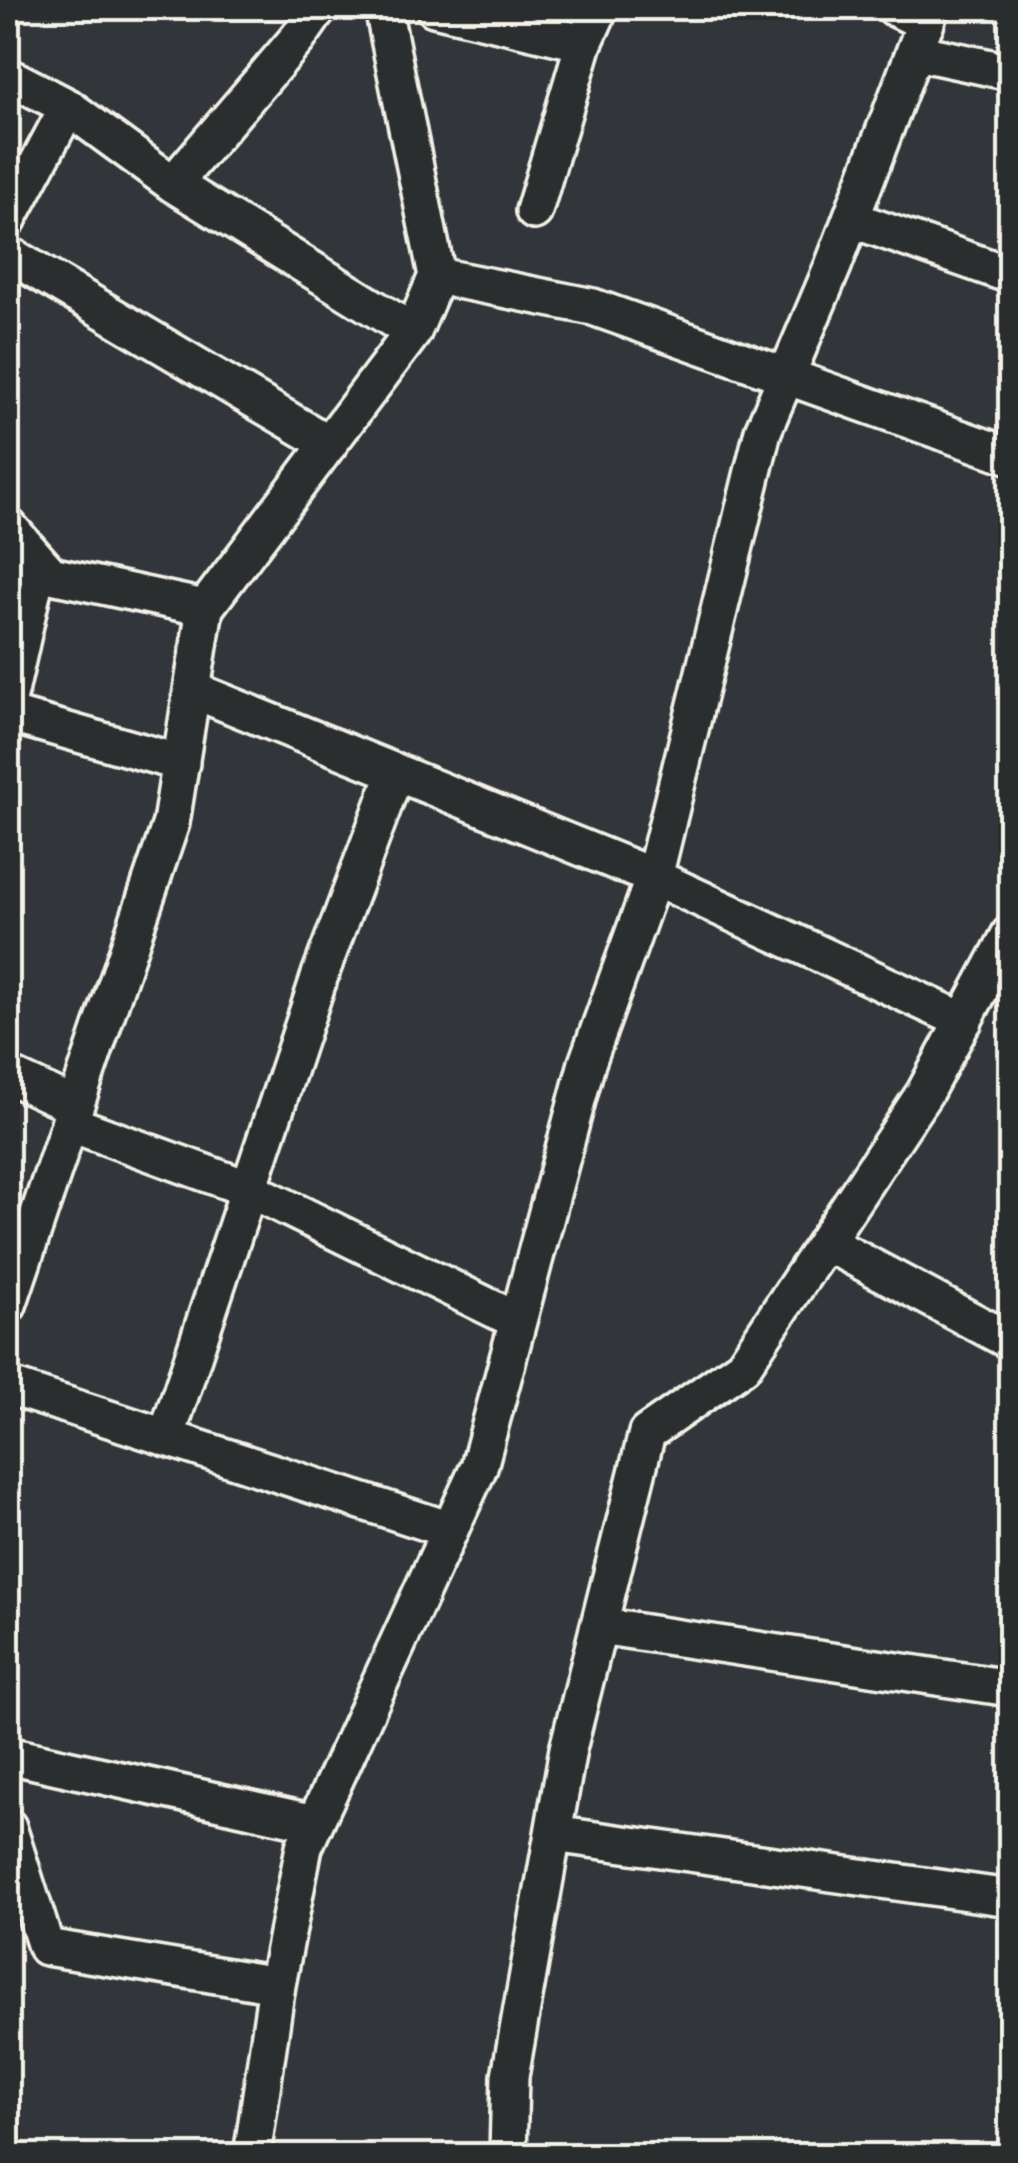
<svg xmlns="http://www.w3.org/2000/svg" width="1018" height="2163" font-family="'Gochi Hand',sans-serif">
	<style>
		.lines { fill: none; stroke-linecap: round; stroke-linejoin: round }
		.minor-casing { stroke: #f4f1e8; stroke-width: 42 }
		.minor { stroke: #2a2d2e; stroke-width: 35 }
	</style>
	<rect width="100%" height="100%" fill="#32363b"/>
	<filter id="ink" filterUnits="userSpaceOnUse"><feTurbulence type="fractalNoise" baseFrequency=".01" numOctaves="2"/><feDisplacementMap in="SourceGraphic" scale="20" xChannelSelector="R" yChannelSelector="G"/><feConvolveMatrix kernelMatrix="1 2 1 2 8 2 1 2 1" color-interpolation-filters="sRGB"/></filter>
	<g filter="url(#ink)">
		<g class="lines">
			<!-- minor casing -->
			<g class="minor-casing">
				<path id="minor" d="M383,8L437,276L593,307L1010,456
					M434,8L584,43
					M895,8L926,23
					M916,52L1010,72
					M8,76L68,107L173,184L413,332L437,276
					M173,184L298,38L319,8
					M534,211L584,43L600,8
					M8,219L68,107
					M851,219L1010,275
					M8,254L329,444
					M8,526L51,575L205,608L413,332
					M193,690L654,877L964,1021
					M8,701L39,562
					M8,714L181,763
					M8,1075L75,1106
					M69,1123L249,1189L518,1321
					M825,1242L1010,1341
					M8,1305L171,823L205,608
					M8,1386L450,1530
					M166,1438L321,972L396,772
					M599,1626L1010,1688
					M8,1755L315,1823
					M8,1827L46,1947L277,1985
					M553,1834L1010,1898
					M252,2156L277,1985L304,1847L479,1467L587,1063L654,877L763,431L833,266L931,8
					M508,2156L510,2076L568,1749L647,1433L743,1366L925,1092L1010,934"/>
			</g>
			<!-- minor -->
			<use href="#minor" class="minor"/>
		</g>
	</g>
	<!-- margin -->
	<rect width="1018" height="2163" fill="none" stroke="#2a2d2e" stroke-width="40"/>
	<rect x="20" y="20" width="978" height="2123" fill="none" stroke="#f4f1e8" stroke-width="4" filter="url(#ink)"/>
</svg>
